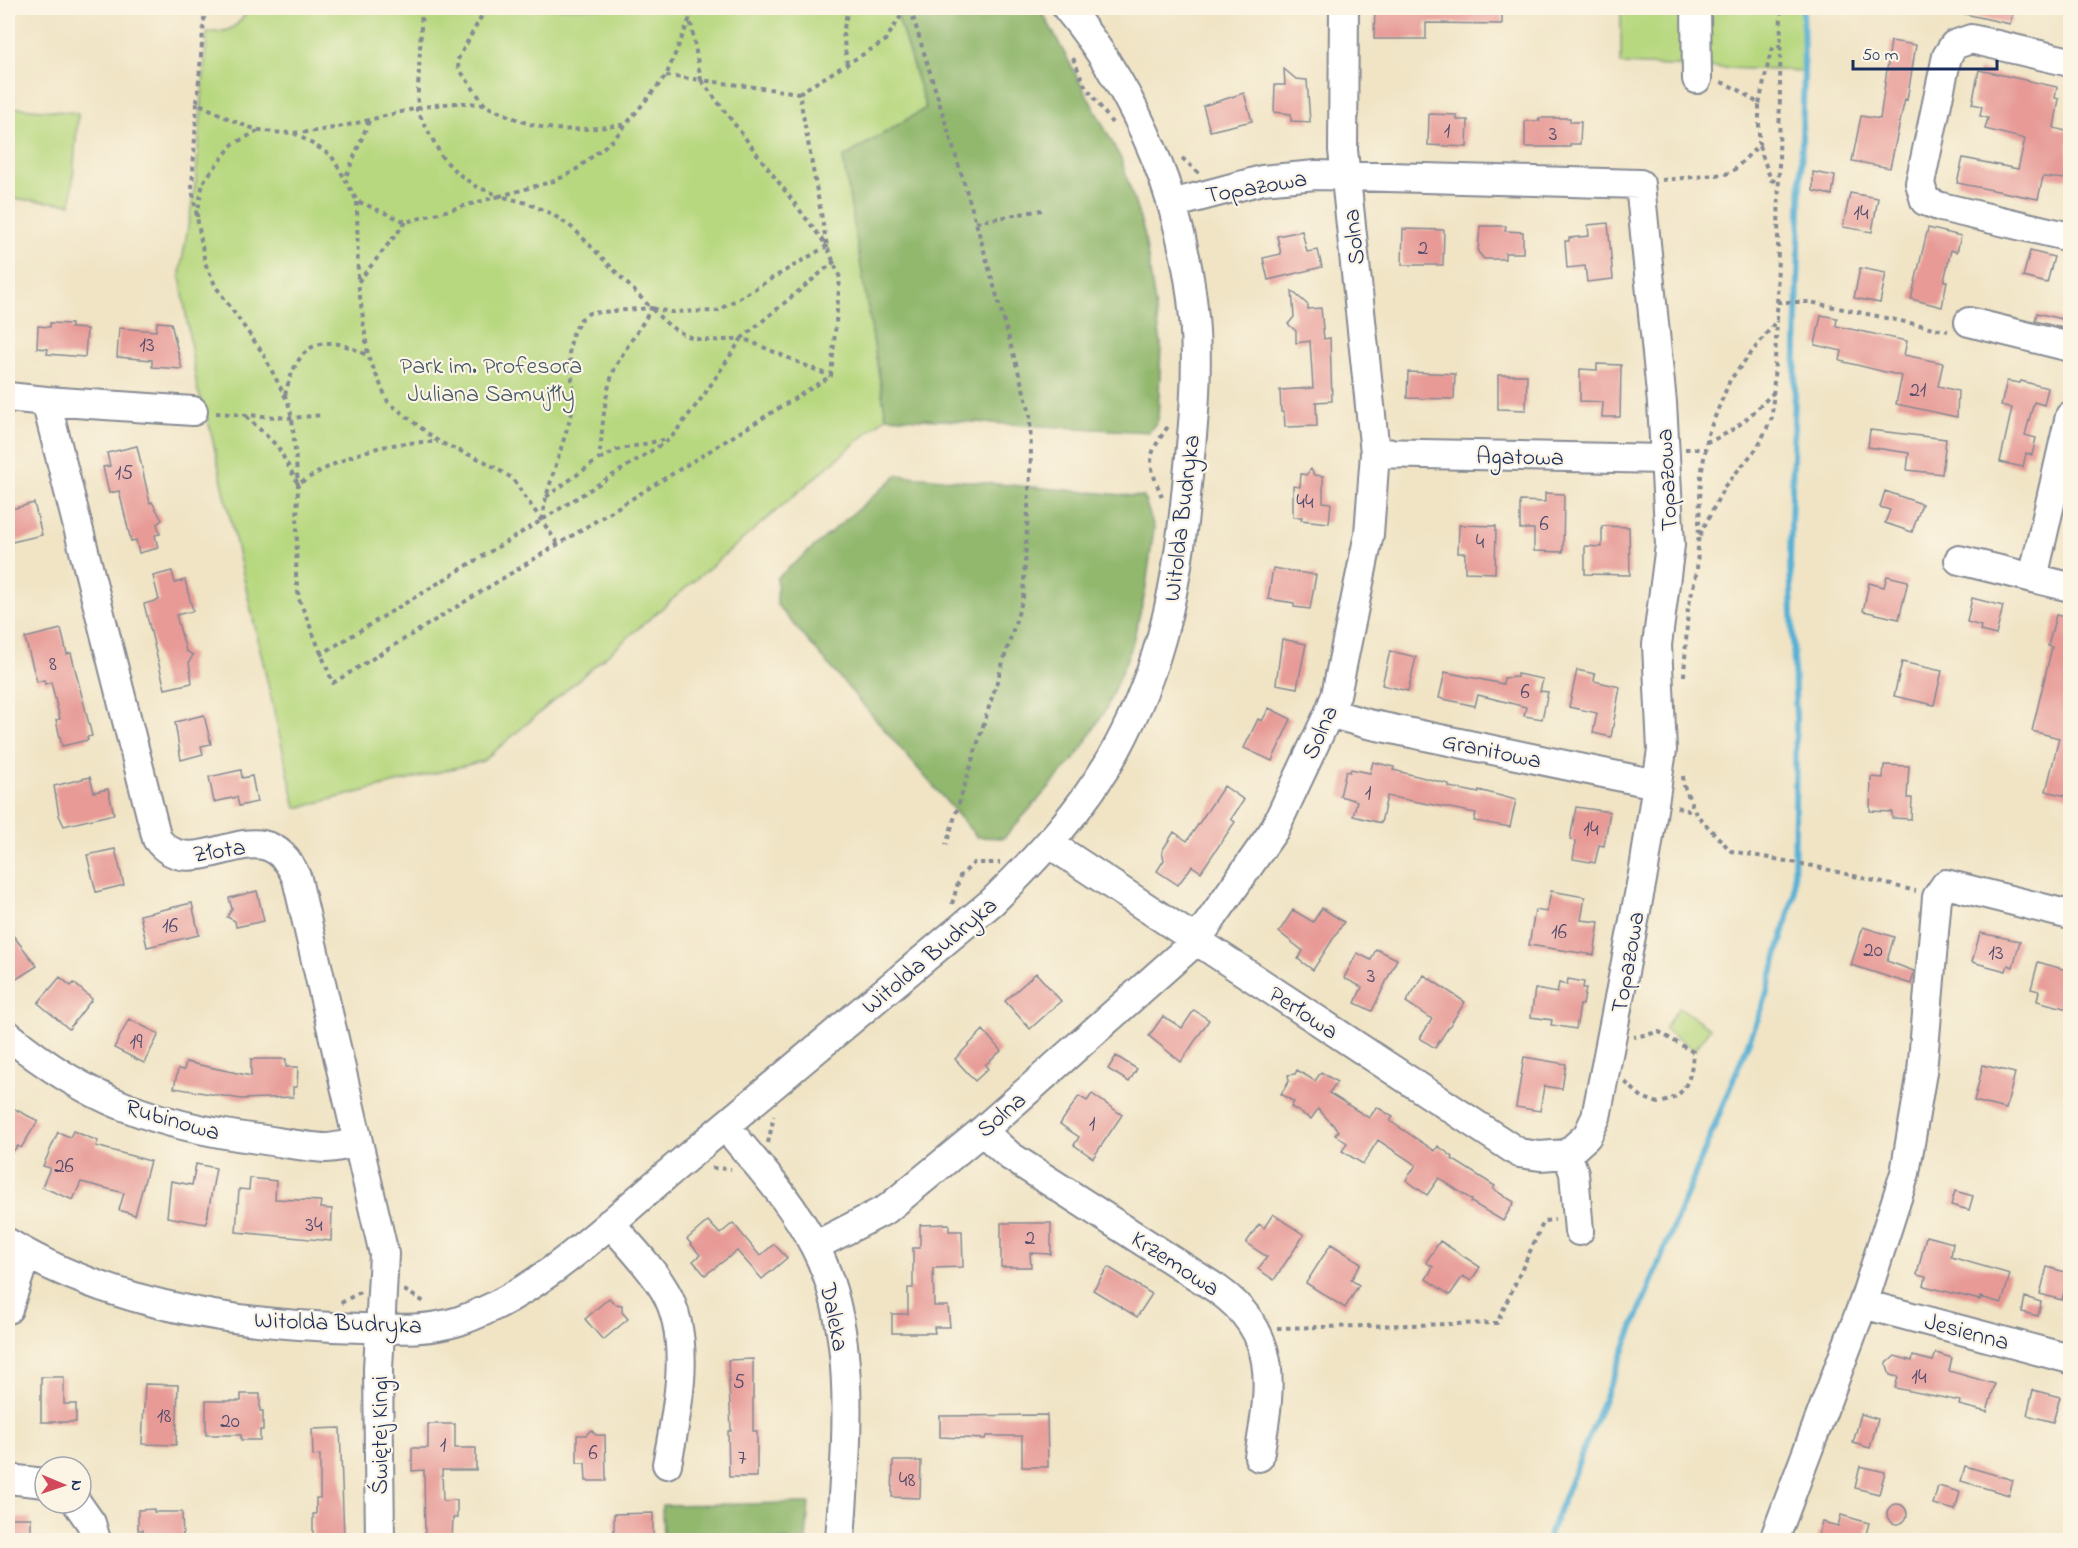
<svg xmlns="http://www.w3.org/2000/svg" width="2078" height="1548" font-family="'Indie Flower',sans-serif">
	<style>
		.green { fill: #b8d880; stroke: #6a846f; stroke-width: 1.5 }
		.forest { fill: #92b86e; stroke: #567466; stroke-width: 1.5 }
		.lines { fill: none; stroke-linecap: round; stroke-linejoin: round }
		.stream { stroke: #56b0d4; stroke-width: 6 }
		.building { fill: #e79a96 }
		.minor-casing { stroke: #868a92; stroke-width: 32 }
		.path { stroke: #868a92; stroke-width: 4; stroke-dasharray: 4.5 4.5; stroke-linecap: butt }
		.minor { stroke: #fff; stroke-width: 28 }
		.labels { text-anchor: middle; stroke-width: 4.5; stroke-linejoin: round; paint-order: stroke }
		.number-label { font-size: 21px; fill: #4e4a6c }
		.street-label { font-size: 24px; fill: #1b2f5e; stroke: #fcf5e5 }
		.park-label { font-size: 24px; fill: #425966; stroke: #fcf5e5 }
	</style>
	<rect width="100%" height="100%" fill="#fcf5e5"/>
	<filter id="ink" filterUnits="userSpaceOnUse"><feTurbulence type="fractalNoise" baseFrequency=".0167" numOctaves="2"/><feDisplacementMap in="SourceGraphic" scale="12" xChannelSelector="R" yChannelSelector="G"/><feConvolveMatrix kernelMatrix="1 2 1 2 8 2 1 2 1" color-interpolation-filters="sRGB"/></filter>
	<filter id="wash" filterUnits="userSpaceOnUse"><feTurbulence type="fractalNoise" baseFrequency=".008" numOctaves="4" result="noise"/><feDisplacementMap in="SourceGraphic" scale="24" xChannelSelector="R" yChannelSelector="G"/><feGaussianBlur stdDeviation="1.35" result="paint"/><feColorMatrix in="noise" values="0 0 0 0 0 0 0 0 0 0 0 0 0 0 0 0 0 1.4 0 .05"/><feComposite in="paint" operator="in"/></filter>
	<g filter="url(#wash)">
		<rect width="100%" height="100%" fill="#f0e4c5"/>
		<!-- green -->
		<path class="green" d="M250,8H895L926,108L843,158L886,417L483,761L296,808L209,424L197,388L180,274L196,179L207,32C230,34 238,26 250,8Z
			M1621,8H1803L1804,71L1621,64Z
			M8,107L78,113L71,204L8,198Z
			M1679,1007L1710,1028L1695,1050L1664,1029Z"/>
		<!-- forest -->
		<path class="forest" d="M895,8H1036L1045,17L1121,159L1144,232L1161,344L1158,420L1149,432L886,417L843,158L926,108Z
			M898,475L1144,497L1154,528L1145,593L1131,649L1106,709L1077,756L1004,838L977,837L777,605V578Z
			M809,1503L806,1540H663L662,1505Z"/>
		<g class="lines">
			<!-- stream -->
			<path class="stream" d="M1547,1540L1763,1006L1794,895L1796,719L1790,561L1804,71L1803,8"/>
		</g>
		<g id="blocks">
			<!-- building -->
			<path class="building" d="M1375,8H1502V24L1426,23V39H1374Z
				M1966,8H2014L2010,24L1965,14Z
				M1891,41L1916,45L1907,100L1905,99L1890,168L1852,161L1861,116L1880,119Z
				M1284,69L1296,79L1307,80L1310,122L1291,121V114L1274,112L1275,85H1285Z
				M1979,70L2057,87L2055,98L2059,99L2054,128L2070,132L2067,162L2070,165L2067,179L2043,177L2038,199L1957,183L1963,158L2018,169L2025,139L1985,129L1988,118L1980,116L1982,106L1972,104Z
				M1244,93L1252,121L1210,131L1203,106Z
				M1429,114L1457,115V120H1468L1467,147L1428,145Z
				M1539,118H1570V122H1581L1580,144H1570V147H1525V121H1540Z
				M1813,172L1835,176L1832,195L1813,191Z
				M1850,193L1878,198L1872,232L1843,227Z
				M1608,223L1613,279L1587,282L1585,266L1567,268L1565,241H1569V238L1589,236L1588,225Z
				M1480,226H1506L1505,231L1523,232V253H1505V259H1484L1478,252Z
				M1928,228L1961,236L1957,252L1951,250L1944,281H1947L1942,307L1911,299Z
				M1403,229L1444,230L1443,265H1402Z
				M1302,231L1307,252L1318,250L1322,267L1268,280L1263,258L1281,254L1277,236Z
				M2030,251L2054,257L2047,283L2023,277Z
				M1860,268L1886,273L1880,303L1854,298Z
				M1292,291L1308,305V309L1321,308L1324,339L1330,338L1332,401L1316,402L1317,426L1285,427L1284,412H1281L1280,390L1313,388L1310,341L1296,343V331L1288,324L1294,317Z
				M2037,313L2070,321L2067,329L2035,321Z
				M1821,315L1837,318L1836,326L1907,341L1904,355L1943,363L1938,386L1958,391L1957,417L1896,404L1902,376L1840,361L1842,351L1815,345Z
				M157,322L171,323L182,369L152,367V360L117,357L119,328L156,331Z
				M50,323L71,324V328L87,329L85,357L47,354L48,349L37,348L38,326L50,327Z
				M1597,364L1621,365L1620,417H1602L1603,402L1580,401V369L1597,370Z
				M1408,372L1455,374L1454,399L1407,398Z
				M1498,375H1527L1526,410L1498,409Z
				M2007,381L2020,383L2021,381L2048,388L2044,405L2034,402L2025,435L2036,438L2032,455L2026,453L2023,467L2000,462L2012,408L2001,405Z
				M1870,430L1946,439L1942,474L1907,470L1909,453L1868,447Z
				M137,446L150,503L152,502L162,520L157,524L160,534L155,535L158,548L139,553L136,540L131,541L119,491L109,493L103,467L110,466L107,453Z
				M1311,469L1314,475L1323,476V502L1331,503L1329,523L1301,520L1302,517H1293V486L1300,487L1301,474L1306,475Z
				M1885,491L1922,504L1912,532L1885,523L1890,510L1880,507Z
				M1545,493L1564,494L1563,552L1534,551V529H1520V501L1545,502Z
				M34,503L42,535L12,542L8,510Z
				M1459,525L1496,526L1495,573L1465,572V553H1458Z
				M1602,526L1629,527L1630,575L1585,574V546L1602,547Z
				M1273,568L1316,575L1310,609L1294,607V603L1268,599Z
				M172,571L175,583L185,580L193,611L176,615L186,651L193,655L189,662L192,683L165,689L144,604L159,600L153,576Z
				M1887,576L1908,581L1899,619L1863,611L1869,583L1884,587Z
				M1972,598L2003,606L1996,635L1980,631L1981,626L1967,622Z
				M2056,615L2070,618V797L2046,791L2059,738L2032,731L2052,647L2048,646Z
				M61,629L67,654L71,653L92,736L87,737L88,740L62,746L56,720L60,719L51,682L45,684L44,680L37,682L25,638Z
				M1282,639L1306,644L1297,688L1276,684Z
				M1390,651L1416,657L1408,691L1382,685Z
				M1902,662L1942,671L1934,705L1894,696Z
				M1577,670L1595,674L1594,681L1620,687L1611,737L1593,733L1597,713L1569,707Z
				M1445,672L1503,684L1504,678L1517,677V674L1543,679L1540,691L1548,692L1542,719L1524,716L1526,707L1478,695L1475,706L1439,698Z
				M1269,708L1291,719L1272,761L1244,748L1258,719L1262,721Z
				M204,715L211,744L201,746L203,754L181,760L175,722Z
				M1373,762L1394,767L1393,770L1449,784V787L1479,793V790L1516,800L1510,827L1474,821L1476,813L1387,796L1381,823L1353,816L1357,801L1340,796L1346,771L1350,772L1351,769L1370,773Z
				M1884,765L1909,766L1907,798H1912L1911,819L1892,818V812L1870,811L1871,777L1883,778Z
				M241,770L242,778L252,776L257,802L239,806L237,797L214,802L209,777Z
				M90,777L94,792L108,789L114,814L64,826L59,815L54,786Z
				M1224,786L1244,800L1231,819L1235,822L1201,872L1192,866L1178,885L1157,871L1164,860L1162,851L1174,832L1187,841Z
				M1576,807L1610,812L1604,846L1599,845L1595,863L1573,859L1576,841L1570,840Z
				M115,849L124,885L96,892L87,855Z
				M257,891L264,921L236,927L235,921L227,917L232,909L229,898Z
				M1551,891L1585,897L1581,920L1599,922L1594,955L1529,945L1535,910L1547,912Z
				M192,903L199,935L147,947L140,915Z
				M1322,908L1344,922L1313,970L1298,959L1303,951L1279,932L1293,910L1313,922Z
				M1863,927L1894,937L1887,961L1914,971L1911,984L1851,965Z
				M8,929L37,966L15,980L8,971Z
				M1980,933L2020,941L2013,967L2008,965L2006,971L1972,962Z
				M1376,949L1397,959L1372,1011L1355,1003L1362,987L1344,978L1357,953L1371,960Z
				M2038,962L2070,971L2068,1009L2037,1001L2039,991L2031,989Z
				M1036,973L1061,1001L1030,1029L1005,1001Z
				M1424,975L1465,1002L1435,1048L1420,1038L1432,1019L1406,1002Z
				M60,977L71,986L74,983L92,999L69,1029L38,1003Z
				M1568,979L1584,982L1583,988H1586L1583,1005H1580L1576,1029L1551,1025L1552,1020L1531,1017L1535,989L1557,993L1559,983L1567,985Z
				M1194,1010L1209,1020L1181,1062L1149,1036L1163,1016L1182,1028Z
				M129,1019L159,1034L144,1063L114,1048Z
				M983,1030L1001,1051L985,1065L988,1069L975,1081L955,1059Z
				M1116,1056L1137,1069L1129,1082L1108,1069Z
				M1524,1057L1566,1064L1562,1089L1544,1086L1540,1111L1516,1107Z
				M251,1059H286V1067H298L297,1087H293V1097L241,1099L174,1088L178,1069L184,1070L186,1062L251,1076Z
				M1983,1065L2015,1073L2006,1109L1974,1101Z
				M1297,1070L1315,1081L1321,1072L1337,1082L1329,1093L1369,1118L1377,1107L1393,1117L1390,1121L1435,1151L1438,1146L1453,1157L1452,1159L1495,1186L1493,1189L1514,1202L1503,1221L1471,1202L1472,1200L1439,1178L1427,1195L1406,1180L1416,1165L1378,1140L1363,1164L1342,1151L1347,1143L1335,1135L1339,1131L1318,1109L1311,1119L1291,1107L1294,1102L1281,1094L1289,1081L1288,1075L1295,1074Z
				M1092,1094L1122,1115L1093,1158L1074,1145L1079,1137L1060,1124L1079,1096L1087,1101Z
				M13,1108L38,1121L21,1148L18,1146L8,1156V1116Z
				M73,1131L98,1141L96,1146L150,1161L135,1215L119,1210L124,1193L81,1182L73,1200L42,1187L50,1168L43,1166L58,1132L70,1137Z
				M196,1164L216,1168L206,1224L167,1217L171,1181L192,1185Z
				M250,1178L276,1181L275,1199L321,1201L320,1208L332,1209L331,1241L236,1232L239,1189L249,1190Z
				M1955,1191L1973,1196L1969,1210L1951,1205Z
				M1273,1214L1304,1235L1274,1280L1258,1269L1267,1257L1246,1243L1259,1224L1264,1228Z
				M708,1221L720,1234L733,1223L760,1256L774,1244L787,1258L762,1279L737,1251L705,1275L693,1261L700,1255L687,1239Z
				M1001,1223H1051V1254L1030,1253L1031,1267H1001Z
				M949,1224V1231H962L963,1267L933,1268L934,1306H948L950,1327H934L935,1333H892V1314H908V1288H913V1248H920V1225Z
				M1926,1236L1953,1243L1951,1257L2010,1274L2002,1303L1980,1297V1300L1924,1286L1926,1277L1917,1275Z
				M1440,1241L1480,1267L1471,1281L1463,1276L1450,1295L1426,1279L1433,1267L1426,1262Z
				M1331,1244L1361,1263L1351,1280L1359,1285L1345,1308L1306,1283Z
				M1108,1267L1152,1294L1137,1317L1093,1290Z
				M2047,1267L2069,1273L2062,1300L2040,1294Z
				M2025,1297L2041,1302L2038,1316L2022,1312Z
				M609,1298L615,1304L622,1305V1312L628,1319L603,1340L585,1319Z
				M1936,1353L1952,1358L1949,1371L1995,1384L1987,1412L1959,1405L1960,1401L1895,1388L1898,1377L1890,1375L1886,1364L1895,1356L1912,1361L1913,1356L1933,1361Z
				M753,1359V1431H757V1477H729L728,1431H731L728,1360Z
				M41,1377H64V1404H76V1422H41Z
				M145,1384L178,1385L176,1445L142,1444Z
				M2033,1390L2060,1397L2053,1422L2027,1415Z
				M241,1394H260V1411H263V1430H260V1440H241V1435H206V1401H241Z
				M1861,1414L1878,1419L1870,1448L1853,1443Z
				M1047,1415L1048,1467H1022V1436H986L985,1439L940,1437V1416Z
				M428,1424H455V1448H476V1470H442L443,1501L457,1500V1518H453L452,1540H426L425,1538L424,1470L412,1471V1448H428Z
				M340,1428L344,1538L340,1540H316L313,1538V1514H316V1498H320V1455L313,1456L312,1429Z
				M591,1430L596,1435H605L606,1481H586L585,1463H577V1435H586Z
				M893,1461H921L920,1498L892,1497Z
				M1860,1466L1885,1472L1879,1494L1855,1488Z
				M1965,1466L2013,1480L2009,1495L1961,1481Z
				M1938,1486L1960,1492L1955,1510L1933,1504Z
				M1887 1514a10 10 0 1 1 20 0a10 10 0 1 1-20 0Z
				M154,1509V1512H182L183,1540H143V1530H138V1510Z
				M653,1513V1540H614V1514Z
				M1841,1515L1869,1523L1866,1534L1874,1535L1873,1540H1817L1822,1522L1838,1526Z
				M8,1518H31V1540L8,1539Z"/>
		</g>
	</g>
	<g filter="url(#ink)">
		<use href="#blocks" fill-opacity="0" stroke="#868a92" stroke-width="1.5"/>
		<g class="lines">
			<!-- minor casing -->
			<g class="minor-casing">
				<path id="minor" d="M1696,8L1697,79
					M2070,62L1971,39L1954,45L1947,56L1920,183L1925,201L1941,207L2070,237
					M1172,204L1262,180L1316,175L1640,184L1662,403L1670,545L1657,645L1662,750L1644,869L1596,1117L1587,1136L1567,1154L1574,1173L1579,1231
					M1969,322L2070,347
					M8,397L46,401
					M193,411L46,401L157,839C196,891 264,798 297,879L384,1254L378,1369L380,1540
					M1375,453L1665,459
					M1959,560L2070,587
					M2033,578L2070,416
					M1329,713L1368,724L1656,784
					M1050,844L1519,1153L1540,1156L1567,1154
					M8,1035C86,1100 157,1126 258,1139C280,1142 304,1147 326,1148C336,1148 348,1144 358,1143
					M725,1126C757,1164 792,1202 815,1247C859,1331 846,1448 840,1540
					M982,1131L1010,1156L1217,1289C1282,1335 1270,1389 1259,1457
					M610,1223C628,1244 651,1267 665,1291C693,1339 677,1413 667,1464
					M8,1243C113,1306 241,1326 362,1328C395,1329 428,1331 459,1321C540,1294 613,1219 678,1165C783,1077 887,989 992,902C1039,856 1084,808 1116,750C1163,663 1178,582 1187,485C1193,430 1199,373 1194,318C1184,205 1139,95 1067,8
					M815,1246L887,1209L982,1131L1196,941L1274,830L1329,713L1336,695L1369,534L1375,453L1343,150L1344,8
					M1863,1304L2070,1359
					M8,1309L26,1254
					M8,1479L45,1483
					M77,1503L91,1523L96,1540
					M1774,1540L1863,1304L1905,1173L1922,1072L1937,897L1946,884L2070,915"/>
			</g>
			<!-- path -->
			<path class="path" d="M205,8L197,103C217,112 239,126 260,130C328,144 402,101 468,103C493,104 513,121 537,126C568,133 597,128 628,124
				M422,8L417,110L442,157L456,172L475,186L500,196L554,181L573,172L614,139L666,76L690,18L689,8
				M913,8V17L973,212L1030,413L1031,456L1023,598L946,845
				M1073,58L1084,84L1112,123
				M847,64L843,33L848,8
				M799,93L885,41L906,8
				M197,103L192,188L205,263L216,287L262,352L288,402L292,418L298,484L296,577L299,599L333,683L831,376L840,278L827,246L799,93L701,80L690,18
				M1759,104L1771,51L1775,46H1781
				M485,105L459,69L457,61L486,8
				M369,121L345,179L357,201L406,222L500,196L527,203L552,214L574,229L651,308L670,312L717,311L827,246L701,80L666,76
				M294,133L331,155L345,179
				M1759,146L1771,180L1778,182
				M1182,158L1199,173
				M1662,180L1726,174L1734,170L1759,145V104L1739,90L1719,81
				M357,202L358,281
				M197,217L203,182L233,144L258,131
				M406,222L358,282L368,356L388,402L439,442L484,461L512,478L558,544
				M976,222L1042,210
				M1777,302H1810L1948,331
				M652,309C680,340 701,344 742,338L835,261
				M285,395C297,345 320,329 368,356
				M216,413L292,418L323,415
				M246,416L278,447L298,484C346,455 381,441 438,442
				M1706,442C1734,434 1753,413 1773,393
				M1685,449H1706
				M600,459L617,450L667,439
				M1162,497C1147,459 1146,458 1169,425
				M542,520L546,497L575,403L569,354L572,335L581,319L589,313L651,308C641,329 625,347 615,368C603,395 603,430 599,459L546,497
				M1700,535L1724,487L1757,448L1772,418L1777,321
				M320,655L542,520L670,439L704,395L742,338L830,376
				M1684,676L1688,608L1697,571L1701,476L1708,434L1730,380L1777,320L1781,8
				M1683,776L1684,786L1696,814L1731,851L1813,866L1916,891
				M1677,807L1695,813
				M952,904L960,876L974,863H1000
				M1625,1082L1642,1097L1658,1103C1686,1099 1692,1077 1693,1052L1659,1032L1634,1037
				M768,1143L774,1116
				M712,1168L731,1169
				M404,1290L426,1303
				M341,1303L360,1292
				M1277,1328L1497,1323L1544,1221L1555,1220"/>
			<!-- minor -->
			<use href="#minor" class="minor"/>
		</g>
	</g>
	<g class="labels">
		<!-- number labels -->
		<g class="number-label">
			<text x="1447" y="137">1</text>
			<text x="1553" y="140">3</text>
			<text x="1861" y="219">14</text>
			<text x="1423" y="254">2</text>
			<text x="147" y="351">13</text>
			<text x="1918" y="396">21</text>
			<text x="124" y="479">15</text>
			<text x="1305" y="508">44</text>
			<text x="1544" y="530">6</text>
			<text x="1480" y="548">4</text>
			<text x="53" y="670">8</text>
			<text x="1525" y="698">6</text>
			<text x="1368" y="799">1</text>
			<text x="1591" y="835">14</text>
			<text x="170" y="932">16</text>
			<text x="1559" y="938">16</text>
			<text x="1873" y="956">20</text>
			<text x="1996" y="959">13</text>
			<text x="1371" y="982">3</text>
			<text x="136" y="1048">19</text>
			<text x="1092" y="1130">1</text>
			<text x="64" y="1172">26</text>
			<text x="314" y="1231">34</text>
			<text x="1030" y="1244">2</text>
			<text x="1919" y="1383">14</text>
			<text x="739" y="1388">5</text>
			<text x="164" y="1422">18</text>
			<text x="230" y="1427">20</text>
			<text x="443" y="1451">1</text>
			<text x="593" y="1459">6</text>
			<text x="742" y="1464">7</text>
			<text x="907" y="1486">48</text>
		</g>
		<!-- street labels -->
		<g class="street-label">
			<text transform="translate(1256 186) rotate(-10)" y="8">Topazowa</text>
			<text transform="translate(1353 237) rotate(-96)" y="8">Solna</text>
			<text transform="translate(1520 456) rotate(1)" y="8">Agatowa</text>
			<text transform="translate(1666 480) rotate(-93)" y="8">Topazowa</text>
			<text transform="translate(1181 518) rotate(-83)" y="8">Witolda Budryka</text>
			<text transform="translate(1319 732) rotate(-66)" y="8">Solna</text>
			<text transform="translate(1492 750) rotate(12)" y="8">Granitowa</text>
			<text transform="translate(219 850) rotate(-9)" y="8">Złota</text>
			<text transform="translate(929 955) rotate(-40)" y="8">Witolda Budryka</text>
			<text transform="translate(1627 962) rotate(-80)" y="8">Topazowa</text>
			<text transform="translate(1304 1012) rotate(33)" y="8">Perłowa</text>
			<text transform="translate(1001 1114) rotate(-41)" y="8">Solna</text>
			<text transform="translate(173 1119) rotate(16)" y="8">Rubinowa</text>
			<text transform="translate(1176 1263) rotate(33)" y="8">Krzemowa</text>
			<text transform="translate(835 1317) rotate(79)" y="8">Daleka</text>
			<text transform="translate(338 1322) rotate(2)" y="8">Witolda Budryka</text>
			<text transform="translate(1967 1331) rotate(15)" y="8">Jesienna</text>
			<text transform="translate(379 1435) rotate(-90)" y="8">Świętej Kingi</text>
		</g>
		<!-- park labels -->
		<g class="park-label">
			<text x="491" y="373">Park im. Profesora<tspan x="491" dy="28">Juliana Samujłły</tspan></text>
		</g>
	</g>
	<!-- margin -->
	<rect width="2078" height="1548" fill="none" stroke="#fcf5e5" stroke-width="30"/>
	<!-- north arrow -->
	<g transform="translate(63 1485) rotate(92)"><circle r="28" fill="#fcf5e5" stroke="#a2a6af" stroke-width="1.5"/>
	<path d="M0-4.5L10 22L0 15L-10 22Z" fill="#d1495b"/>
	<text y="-9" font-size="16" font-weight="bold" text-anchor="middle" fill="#1b2f5e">N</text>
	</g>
	<!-- scale -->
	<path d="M1853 60v9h144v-9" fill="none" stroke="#1b2f5e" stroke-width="3"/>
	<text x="1862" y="60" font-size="18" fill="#1b2f5e" stroke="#fcf5e5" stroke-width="4.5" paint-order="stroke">50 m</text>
</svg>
